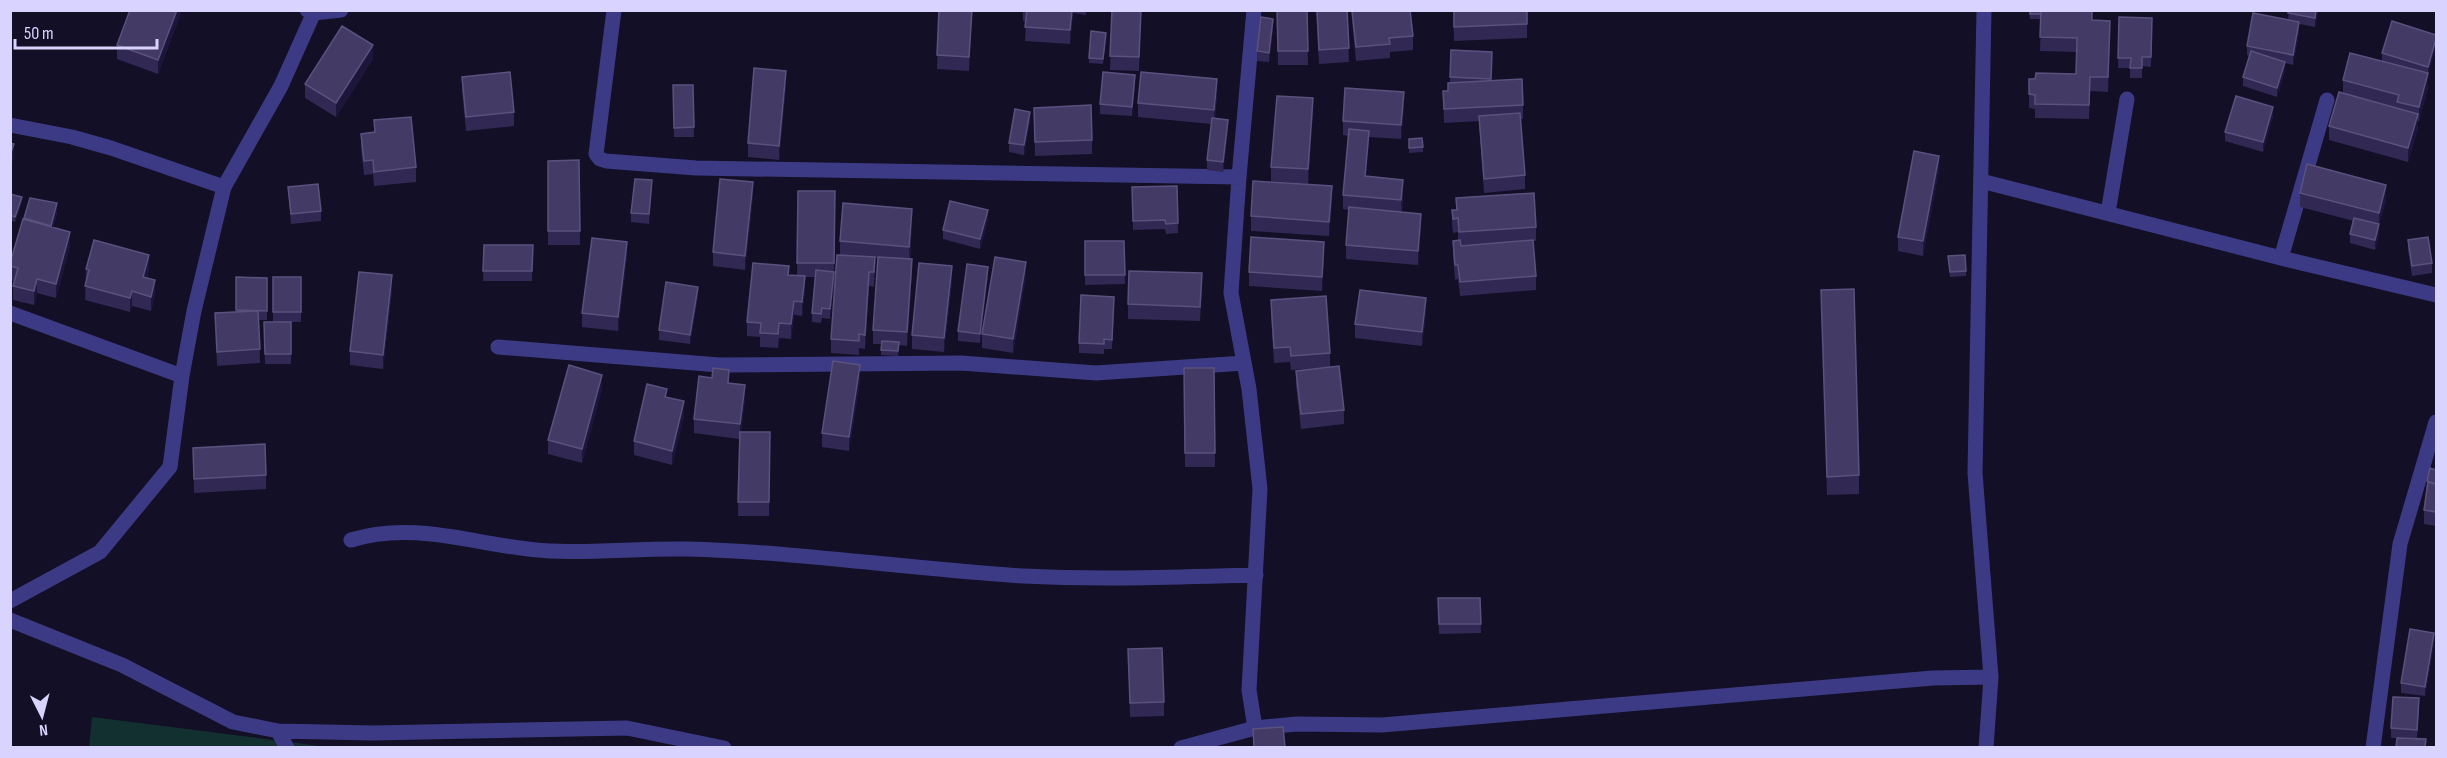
<svg xmlns="http://www.w3.org/2000/svg" width="2447" height="758" font-family="'Sofia Sans Condensed',sans-serif">
	<style>
		.green { fill: #12302f }
		.lines { fill: none; stroke-linecap: round; stroke-linejoin: round }
		.minor { stroke: #3d3a85; stroke-width: 15 }
		.wall { fill: #312854 }
		.shaded-wall { fill: #1d163a }
		.building { fill: #433a66; stroke: #5a527e; stroke-width: 1.5 }
	</style>
	<rect width="100%" height="100%" fill="#130f26"/>
	<!-- green -->
	<path class="green" d="M92,717L328,747L89,748Z"/>
	<g class="lines">
		<!-- minor -->
		<path class="minor" d="M307,10L314,13L341,10
			M614,10L596,154L600,159L606,161L696,168L1239,177
			M1254,10L1239,177L1231,293L1249,389L1260,489L1249,690L1255,728L1297,724L1382,725L1933,678L1991,677
			M1984,10L1975,473L1991,677L1986,748
			M10,125L72,137L111,148L224,187
			M1981,181L2281,258L2436,295
			M2108,213L2127,99
			M2281,258L2327,100
			M10,313L182,376
			M498,347L719,365L961,363L1096,373L1244,363
			M351,540C418,519 483,548 550,551C595,553 641,548 687,549C799,552 911,569 1023,576C1101,580 1178,577 1256,575
			M10,601L100,552L170,467L182,376L194,311L224,187L281,86L315,10
			M10,620L122,665L233,722L278,731L374,733L627,728L724,748
			M278,731L287,748
			M1181,748L1255,728
			M2373,748L2400,544L2436,422"/>
	</g>
	<!-- wall -->
	<path class="wall" d="M130,10H182L158,74L117,59V45Z
		M939,10H972L969,71L937,69Z
		M1023,10H1086V15L1073,13L1070,44L1025,41L1026,22L1023,21Z
		M1112,10H1141L1139,71L1110,70Z
		M1277,10H1307L1308,65H1278Z
		M1316,10H1347L1349,62L1319,64Z
		M1351,10H1410L1413,36V50L1390,52V58L1356,61Z
		M1453,10H1527V38L1454,41Z
		M2029,10L2092,20L2110,35L2108,92L2090,91L2089,119L2035,118V109L2029,108V94L2035,79L2076,74L2077,52L2040,51L2041,19H2030Z
		M2289,10H2318L2315,27L2299,24V32L2293,65L2285,63V71L2277,97L2243,86V77L2249,56L2247,55V46L2288,20Z
		M2119,17L2152,18L2151,67L2142,66V78H2130V68H2118Z
		M1273,28L1269,62L1257,61V51Z
		M2436,35L2428,76V88L2419,121H2418V128L2408,162L2329,140V126L2343,93V80L2382,61V53Z
		M1106,37L1103,64L1089,63V58Z
		M1451,50L1492,62L1491,81L1523,105V119H1521L1525,175V189L1484,193L1479,121L1444,123L1443,91H1448L1450,83Z
		M373,59L336,117L305,98V84Z
		M462,77L514,112V126L466,131L462,91Z
		M673,85H693L694,137H674Z
		M786,85L779,160L748,157V143Z
		M1135,85L1132,116L1100,114V104Z
		M1217,93L1215,119L1228,130L1223,172L1207,170V160L1211,124L1138,117V103Z
		M1404,106L1401,139L1369,137L1366,176L1403,194L1402,212L1421,228L1418,265L1346,259V245L1349,210L1343,209V195L1348,136L1343,135V121Z
		M1034,108L1092,140V154L1035,156Z
		M1313,113L1308,184L1271,181V167Z
		M2273,116L2263,152L2225,141V132Z
		M374,120L416,167V182L374,186L373,174L364,175L361,148V134L374,132Z
		M1030,121L1024,155L1009,152V143Z
		M1409,139L1423,147V152L1409,153Z
		M579,160L580,245H548V161Z
		M1939,170L1923,256L1898,251V237Z
		M1177,186L1178,233L1166,234L1165,229L1133,230L1132,187Z
		M288,187L321,211V221L291,224Z
		M652,190L649,224L631,222V213Z
		M798,191H835L834,282L830,319L822,318L821,323L812,322V313L815,277H805V290L802,316L794,315L791,339L779,338L778,348L760,347V337L747,336V322L789,275H797Z
		M2300,193L2386,200L2379,225V234L2375,250L2350,243V234L2354,221L2300,207Z
		M10,194L22,202L15,222L10,220Z
		M753,196L745,270L713,266V252Z
		M1456,198L1536,227V241H1533L1536,276V290L1460,296L1458,279L1455,280L1453,255V241H1458V232L1453,233L1452,224V210H1456Z
		M1332,200L1329,236L1251,231V216Z
		M57,213L53,228L70,246L56,298L37,293L34,305L13,300V286L15,281L10,280V263L24,218Z
		M988,220L980,249L943,239V230Z
		M912,223L910,259L912,273L907,346L899,345L898,356L881,355V344H873V330L878,258H875L874,287L869,286L865,349L859,348V355L831,353V339L840,255V241Z
		M2408,240L2432,263V273L2412,276L2408,250Z
		M1085,241H1124L1125,284L1085,285Z
		M484,245H533L532,281H483Z
		M627,256L618,331L582,327V313Z
		M1324,256L1322,291L1249,286V272Z
		M1948,256L1966,271V276L1950,277Z
		M86,269L149,270L147,278L155,294L151,311L132,306L130,312L85,300Z
		M988,276L980,343L958,341V331Z
		M1026,276L1013,353L982,348V334Z
		M236,277L267,278V320H259L260,363L217,366L215,313L236,312Z
		M273,277H301V322H273Z
		M952,281L944,352L912,349V335Z
		M1202,287L1200,321L1128,319V304Z
		M392,290L383,369L350,365V351Z
		M1821,290L1859,475V494L1827,495Z
		M698,296L690,344L659,340V330Z
		M1271,300L1330,353V367L1291,370L1290,362L1274,363L1271,314Z
		M1114,306L1112,349H1104V354L1079,353V343Z
		M1426,312L1422,346L1355,338V324Z
		M264,322H291V364H265Z
		M1184,368H1214L1215,467H1185Z
		M1296,371L1344,410V424L1301,429L1296,385Z
		M860,380L849,451L822,447V433Z
		M729,383L745,399L741,432L770,446L769,516H738L739,439L694,433V419Z
		M602,389L582,463L548,454V440Z
		M667,397L684,415L672,465L634,455V441Z
		M193,448L266,475V489L194,493Z
		M2436,470V526L2424,524V510L2427,481Z
		M1438,598H1480L1481,633L1439,634Z
		M2434,643L2425,696L2401,693V683Z
		M1128,649L1164,702V716L1130,717Z
		M2419,708L2417,739L2426,747L2397,738H2391V728Z"/>
	<!-- shaded-wall -->
	<path class="shaded-wall" d="M177,10H182L158,74V60Z
		M972,10L969,71V57Z
		M1072,10H1073L1070,44V30Z
		M2316,10H2318L2315,27V18Z
		M1273,19V28L1269,62V53Z
		M2299,22V32L2293,65V55Z
		M2436,39V48L2428,76V67Z
		M373,45V59L336,117V103Z
		M2285,62V71L2277,97V88Z
		M786,71V85L779,160V146Z
		M2428,73V88L2419,121V107Z
		M1135,75V85L1132,116V107Z
		M1217,79V93L1214,124V110Z
		M1404,92V106L1401,139V125Z
		M1313,98V113L1308,184V169Z
		M2273,107V116L2263,152V142Z
		M1030,112V121L1024,155V145Z
		M2418,114V128L2408,162V148Z
		M1228,120V130L1223,172V162Z
		M1369,131V145L1365,190V176Z
		M14,144V158L10,169V155Z
		M1939,156V170L1923,256V241Z
		M652,180V190L649,224V214Z
		M1403,180V194L1401,214V200Z
		M753,182V196L745,270V256Z
		M2386,185V200L2379,225V234L2375,250V240L2379,227V213Z
		M1332,186V200L1329,236V222Z
		M22,197V202L15,222V217Z
		M57,203V213L51,235V226Z
		M912,209V223L909,261V247Z
		M988,210V220L980,249V239Z
		M1421,214V228L1418,265V251Z
		M70,232V246L56,298V284Z
		M627,242V256L618,331V317Z
		M1324,242V256L1322,291V277Z
		M149,255V270L143,291V277Z
		M912,259V273L907,346V332Z
		M1026,262V276L1013,353V339Z
		M952,266V281L944,352V338Z
		M988,267V276L980,343V334Z
		M834,272V282L830,319V309Z
		M869,272V286L865,349V335Z
		M392,275V290L383,369V355Z
		M805,276V290L802,316V302Z
		M37,279V293L34,305V291Z
		M155,280V294L151,311V297Z
		M698,287V296L690,344V335Z
		M132,291V306L130,312V298Z
		M1426,298V312L1422,346V332Z
		M794,301V315L791,339V324Z
		M860,365V380L849,451V437Z
		M602,375V389L582,463V449Z
		M745,385V399L740,439V424Z
		M684,401V415L672,465V451Z
		M2434,633V643L2425,696V687Z"/>
	<!-- building -->
	<path class="building" d="M130,10H177L158,60L117,45Z
		M939,10H972L969,57L937,55Z
		M1027,10H1072L1070,30L1025,27Z
		M1112,10H1141L1139,57L1110,56Z
		M1277,10H1307L1308,51H1278Z
		M1317,10H1347L1349,48L1319,50Z
		M1352,10H1410L1413,36L1389,38L1390,44L1356,47Z
		M1454,10H1527V24L1454,27Z
		M2030,10H2041V14H2030Z
		M2041,10H2092V20L2110,21L2108,77H2090L2089,105L2035,104V95L2029,94V79H2035L2036,73L2076,74L2077,38L2040,37Z
		M2289,10H2316L2315,18L2288,13Z
		M2253,13L2299,22L2293,55L2247,46Z
		M1261,17L1273,19L1269,53L1257,51Z
		M2119,17L2152,18L2151,57H2142V68H2130L2131,58H2118Z
		M2392,21L2436,35V39L2428,67L2382,53Z
		M342,26L373,45L336,103L305,84Z
		M1091,31L1106,33L1103,59L1089,58Z
		M1451,50L1492,52L1491,79L1450,77Z
		M2251,51L2285,62L2277,88L2243,77Z
		M2350,53L2428,73L2419,107L2397,102L2399,95L2343,80Z
		M754,68L786,71L779,146L748,143Z
		M510,72L514,112L466,117L462,77Z
		M1103,72L1135,75L1132,107L1100,104Z
		M1141,72L1217,79L1214,110L1138,103Z
		M1522,79L1523,105L1444,109L1443,91H1448V83Z
		M673,85H693L694,127L674,128Z
		M1345,88L1404,92L1401,125L1343,121Z
		M2339,92L2418,114L2408,148L2329,126Z
		M1277,96L1313,98L1308,169L1271,167Z
		M2236,96L2273,107L2263,142L2225,132Z
		M1091,105L1092,140L1035,142L1034,108Z
		M1015,109L1030,112L1024,145L1009,143Z
		M1520,113L1525,175L1484,179L1479,116Z
		M411,117L416,167L374,172L373,160L364,161L361,134L375,132L374,120Z
		M1212,118L1228,120L1223,162L1207,160Z
		M1349,129L1369,131L1365,176L1403,180L1401,200L1343,195Z
		M1422,138L1423,147L1409,148V139Z
		M10,143L14,144L10,155Z
		M1914,151L1939,156L1923,241L1898,237Z
		M579,160L580,231H548V161Z
		M2307,164L2386,185L2379,213L2300,193Z
		M635,179L652,180L649,214L631,213Z
		M720,179L753,182L745,256L713,252Z
		M1253,181L1332,186L1329,222L1251,216Z
		M318,184L321,211L291,214L288,187Z
		M1177,186L1178,223L1166,224L1165,220L1133,221L1132,187Z
		M798,191H835L834,263H797Z
		M1534,193L1536,227L1459,232L1458,218L1453,219L1452,210H1457L1456,198Z
		M10,194L22,197L15,217L10,215Z
		M30,198L57,203L51,226L24,218Z
		M950,201L988,210L980,239L943,230Z
		M843,203L912,209L909,247L840,241Z
		M1349,207L1421,214L1418,251L1346,245Z
		M2354,218L2379,224L2375,240L2350,234Z
		M23,219L70,232L56,284L37,279L34,291L13,286L18,268L10,266V263Z
		M1251,237L1324,242L1322,277L1249,272Z
		M2428,237L2432,263L2412,266L2408,240Z
		M592,238L627,242L618,317L582,313Z
		M94,240L149,255L143,277L155,280L151,297L132,291L130,298L85,286L89,270L86,269Z
		M1460,240L1461,246L1533,240L1536,276L1460,282L1458,265H1455L1453,241Z
		M1085,241H1124L1125,275H1085Z
		M484,245H533L532,271H483Z
		M837,255L875,257L874,272H869L865,335L859,334V341L831,339Z
		M1965,255L1966,271L1950,272L1948,256Z
		M878,257L912,259L907,332L873,330Z
		M995,257L1026,262L1013,339L982,334Z
		M753,263L789,266L788,275L805,276L802,302L794,301L791,324L779,323L778,334L760,333L761,323L747,322Z
		M919,263L952,266L944,338L912,335Z
		M967,264L988,267L980,334L958,331Z
		M816,270L834,272L830,309L822,308L821,314L812,313Z
		M1129,271L1202,273L1200,307L1128,304Z
		M359,272L392,275L383,355L350,351Z
		M236,277L267,278V311L236,310Z
		M273,277H301V312H273Z
		M666,282L698,287L690,335L659,330Z
		M1854,289L1859,475L1827,477L1821,290Z
		M1360,290L1426,298L1422,332L1355,324Z
		M1081,295L1114,297L1112,340L1104,339V344L1079,343Z
		M1326,296L1330,353L1291,356L1290,347L1274,348L1271,300Z
		M258,311L260,349L217,352L215,313Z
		M264,322H291V354H265Z
		M882,341L899,342L898,351L881,350Z
		M833,361L860,365L849,437L822,433Z
		M569,365L602,375L582,449L548,440Z
		M1339,366L1344,410L1301,414L1296,371Z
		M713,368L729,370L728,383L745,385L740,424L694,419L699,376L712,378Z
		M1184,368H1214L1215,453H1185Z
		M647,384L667,389L665,397L684,401L672,451L634,441Z
		M740,432H770L769,502H738Z
		M265,444L266,475L194,479L193,448Z
		M2430,468L2436,470V484L2427,481Z
		M2428,482L2436,484V512L2424,510Z
		M1438,598H1480L1481,624H1439Z
		M2410,629L2434,633L2425,687L2401,683Z
		M1162,648L1164,702L1130,703L1128,649Z
		M2393,697L2419,698L2417,730L2391,728Z
		M1283,727L1285,747H1254L1253,729Z
		M2397,738L2426,739L2425,747H2396Z"/>
	<!-- border -->
	<rect width="2447" height="758" fill="none" stroke="#d9d4ff" stroke-width="24"/>
	<!-- north arrow -->
	<g transform="translate(42 716) rotate(174)" stroke="#130f26" stroke-width="4.5" paint-order="stroke">
	<path d="M0-4.5L10 22L0 15L-10 22Z" fill="#d9d4ff"/>
	<text y="-9" font-size="16" font-weight="bold" text-anchor="middle" fill="#d9d4ff">N</text>
	</g>
	<!-- scale -->
	<path d="M15 39v9h142v-9" fill="none" stroke="#d9d4ff" stroke-width="3"/>
	<text x="24" y="39" font-size="18" fill="#d9d4ff" stroke="#130f26" stroke-width="4.5" paint-order="stroke">50 m</text>
</svg>
